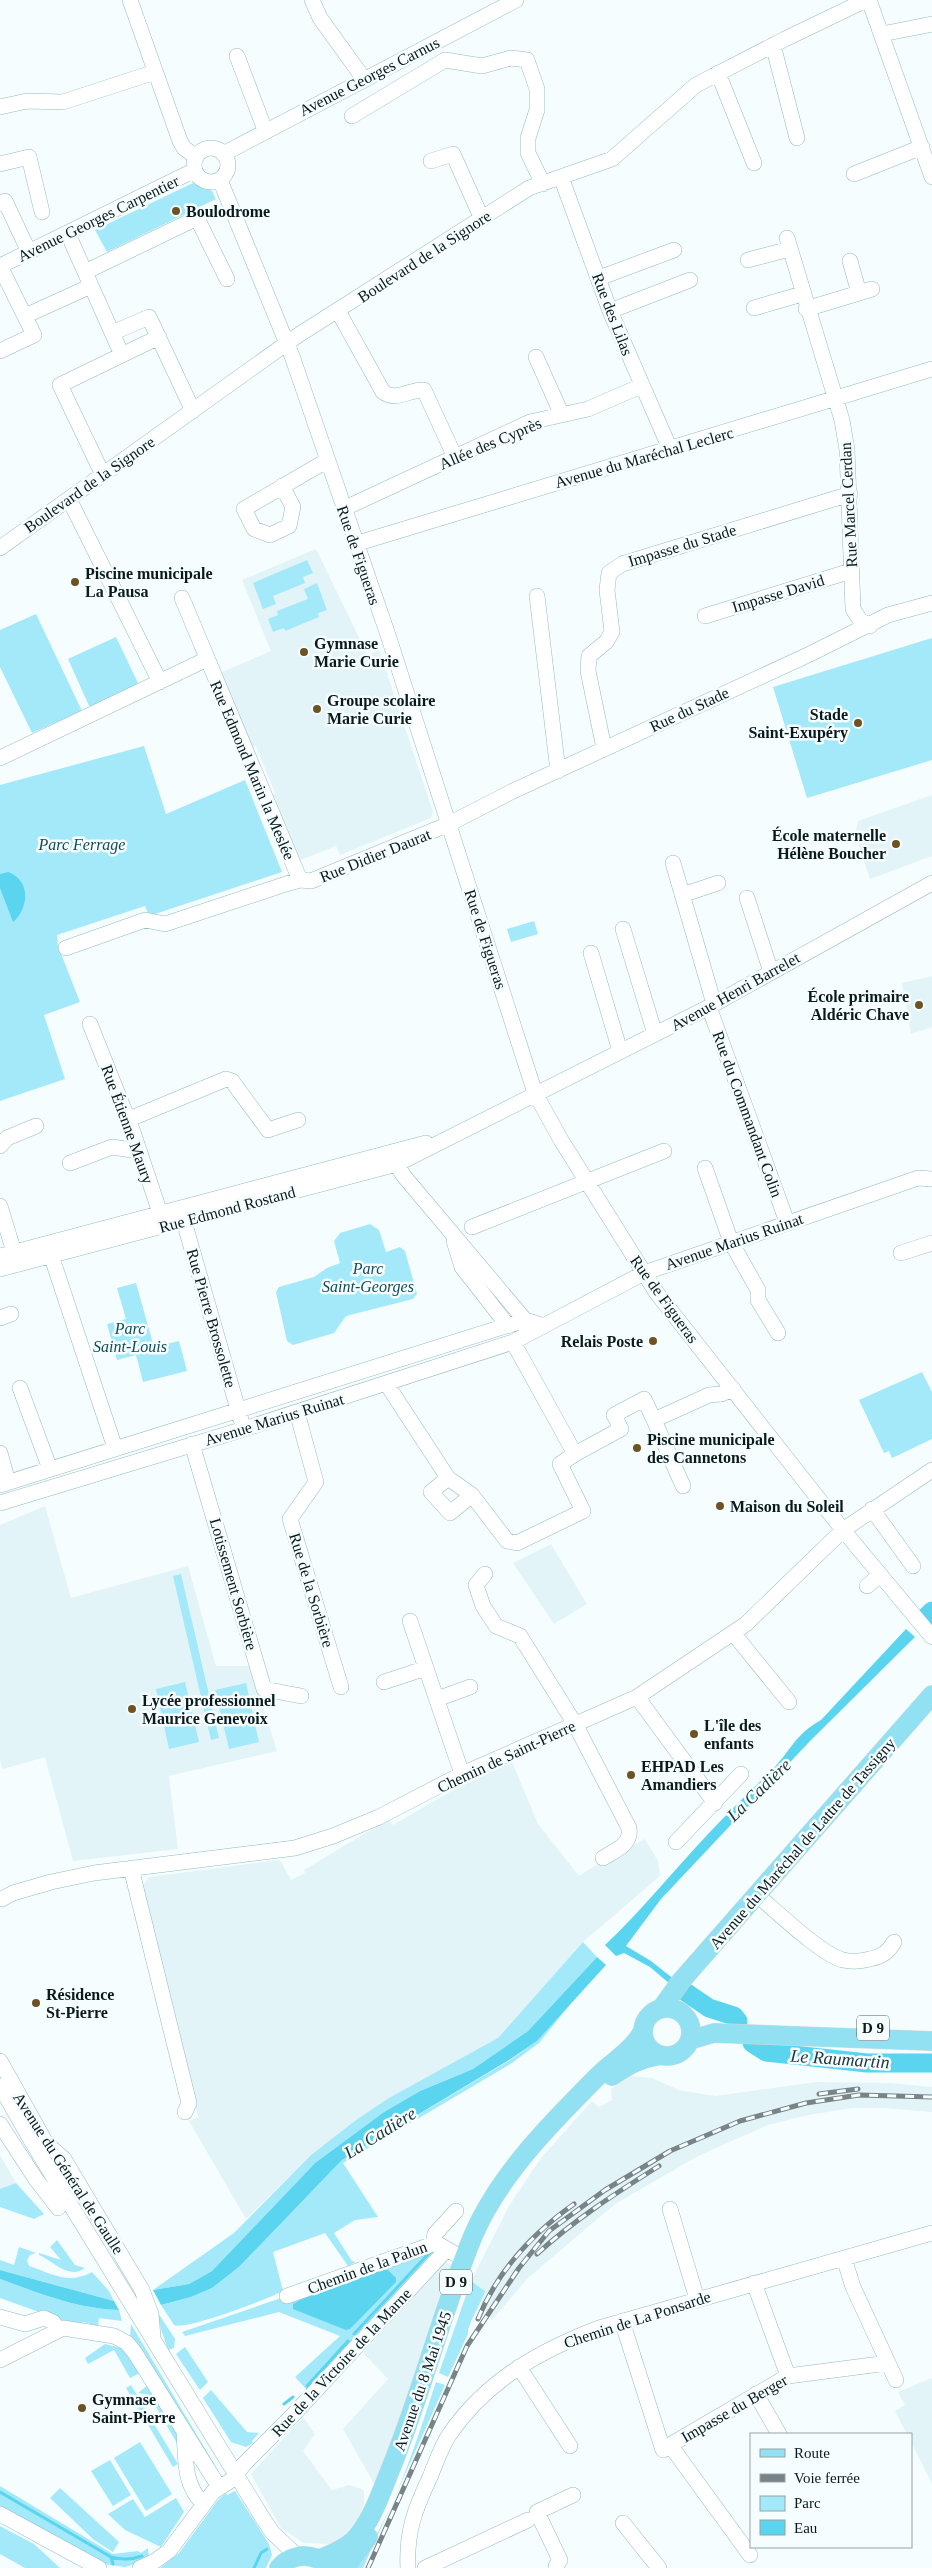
<svg xmlns="http://www.w3.org/2000/svg" width="932" height="2568" font-family="'Times New Roman',serif">
	<style>
		.built { fill: #e2f4f8 }
		.green { fill: #a3e9f9 }
		.water { fill: #5bd5ef }
		.lines { fill: none; stroke-linecap: round; stroke-linejoin: round }
		.stream { stroke: #5bd5ef; stroke-width: 3 }
		.river { stroke: #5bd5ef; stroke-width: 19 }
		.minor-casing { stroke: #95bac3; stroke-width: 16 }
		.major-casing { stroke: #d8dadb; stroke-width: 20 }
		.minor { stroke: #fff; stroke-width: 15 }
		.major { stroke: #91e1f2; stroke-width: 19 }
		.rail-casing { stroke: #788487; stroke-width: 5 }
		.rail { stroke: #f5fdff; stroke-width: 3; stroke-dasharray: 9; stroke-linecap: butt }
		.poi-dot { fill: #6d5224; stroke: #f5fdff; stroke-width: 2 }
		.labels { text-anchor: middle; stroke-width: 5; stroke-linejoin: round; paint-order: stroke }
		.shield { fill: #f5fdff; stroke: #505d60; stroke-width: 1 }
		.shield-label { font-size: 15px; font-weight: bold; fill: #0a191c }
		.street-label { font-size: 16px; fill: #0a191c; stroke: #f5fdff }
		.poi-label { font-size: 16px; font-weight: bold; fill: #0a191c; stroke: #f5fdff; text-anchor: start }
		.park-label { font-size: 16px; font-style: italic; fill: #154b56; stroke: #f5fdff }
		.water-label { font-size: 18px; font-style: italic; fill: #1e3439; stroke: #f5fdff }
	</style>
	<rect width="100%" height="100%" fill="#f5fdff"/>
	<!-- built -->
	<path class="built" d="M316,549L368,656L379,649L433,812L431,818L340,855L336,846L298,861L272,796L275,793L256,746L251,747L220,673L271,651L242,580Z
		M932,795V856L870,879L855,833L858,821Z
		M932,976V1027L911,1034L902,983Z
		M45,1506L71,1598L188,1566L216,1666H250L277,1751L169,1776L178,1849L73,1861L45,1757L3,1769L0,1760V1525Z
		M551,1544L587,1604L554,1624L513,1563Z
		M510,1757L538,1824L579,1876L629,1844L632,1846L645,1839L658,1861L660,1876L583,1942L498,2038L356,2120L311,2155L246,2219L189,2121L198,2117L163,1973L140,1890L149,1877L280,1860L291,1880L305,1873L304,1870L389,1819L393,1825Z
		M629,2076L652,2078L679,2090L715,2096L817,2082L891,2083L932,2087V2112L884,2108H852L809,2115L768,2125L698,2156L615,2204L528,2278L492,2320L481,2305L484,2291L471,2281L509,2206L541,2158L592,2101L599,2107L612,2100L611,2089Z
		M0,2155L16,2183L0,2189Z
		M445,2261L454,2267L376,2487L343,2429L388,2379L363,2353Z
		M932,2378V2484L911,2442V2434H907L895,2411L905,2405L898,2392Z
		M303,2417L315,2434L303,2451L332,2490L349,2485L364,2490V2504L358,2519L336,2544L304,2543L281,2528L251,2474Z"/>
	<!-- green -->
	<path class="green" d="M193,183L212,191L216,199L107,252L95,230Z
		M307,560L313,573L303,577L305,583L273,596L276,604L263,609L253,583Z
		M317,583L327,610L318,613L319,617L285,631L284,628L273,632L268,619L278,615L277,611L308,599L304,589Z
		M36,614L82,711L32,733L0,667V630Z
		M116,637L139,685L90,708L68,659Z
		M932,638V760L807,798L773,687Z
		M144,746L166,814L245,780L282,872L149,916L145,906L57,935L58,946L80,1002L44,1015L65,1079L0,1101V785Z
		M534,921L538,934L511,942L507,929Z
		M370,1224L379,1230L386,1252L400,1247L405,1251L417,1294L413,1299L346,1316L334,1333L293,1345L287,1341L276,1292L279,1287L314,1277L327,1268L340,1263L334,1241L340,1233Z
		M136,1283L154,1347L179,1341L187,1371L143,1382L136,1355L117,1360L107,1324L126,1319L117,1288Z
		M922,1372L932,1392V1439L892,1458L889,1451L884,1453L859,1400Z
		M181,1574L219,1738L211,1740L173,1576Z
		M185,1682L199,1742L169,1749L156,1689Z
		M246,1683L259,1742L229,1749L215,1690Z
		M583,1942L597,1957L528,2031L473,2069L420,2091L384,2112L315,2163L212,2271L189,2284L153,2290L234,2233L311,2155L356,2120L389,2098L498,2038Z
		M573,2001L539,2043L512,2063L343,2163L378,2217L355,2220L334,2233L352,2261L356,2262L348,2266L325,2233L273,2252L283,2291C268,2299 185,2331 174,2325L161,2305L191,2297L212,2288L239,2267L342,2160L510,2060L537,2041Z
		M16,2183L44,2214L34,2219L0,2207V2189Z
		M57,2240L75,2265L85,2268C69,2280 53,2261 39,2255V2253L61,2260L50,2247Z
		M19,2247L36,2253L30,2255L27,2260L29,2266C53,2274 68,2285 92,2272L109,2291L114,2301L0,2270V2260L14,2265Z
		M430,2247L436,2250L307,2390L295,2377L340,2336L279,2312L185,2336L182,2332Z
		M0,2279C39,2293 77,2309 119,2310L122,2321L99,2318L98,2326L83,2322L78,2326L0,2298Z
		M471,2281L485,2291C481,2304 467,2325 468,2334L448,2377L439,2373Z
		M153,2305L175,2339L174,2348L168,2350Z
		M131,2324L216,2467L214,2471L130,2338Z
		M105,2344L125,2349L140,2373L130,2378L114,2350L88,2364L85,2358Z
		M185,2347L208,2382L200,2390L176,2354Z
		M436,2382L445,2385L363,2568H355C395,2514 415,2445 436,2382Z
		M131,2385L178,2464L173,2467L126,2388Z
		M148,2385L181,2436V2450L149,2395L138,2393Z
		M211,2390L247,2432L259,2433L252,2441L253,2443L246,2447L231,2442L203,2398Z
		M140,2442L172,2494L146,2511L114,2458Z
		M110,2460L131,2495L113,2506L91,2471Z
		M0,2486L113,2554L138,2551L141,2553L148,2548L149,2560L125,2567L96,2563L0,2510Z
		M60,2488L119,2542L113,2552L94,2540L50,2498Z
		M235,2491L269,2544L272,2555L266,2568H160L179,2553L218,2500L226,2493L227,2495Z
		M176,2498L184,2512L161,2547L125,2530L108,2514L133,2499L145,2517Z
		M0,2526L34,2544L60,2568H25L0,2554Z"/>
	<!-- water -->
	<path class="water" d="M8,872C31,880 29,908 13,922L0,888V874Z
		M906,1629L915,1637L811,1740L661,1899L626,1946L651,1961L675,1980L670,1984L650,1967L624,1953L616,1956L605,1945C642,1910 674,1870 709,1833C729,1812 750,1791 771,1771C792,1750 793,1736 821,1720Z
		M597,1957L606,1965L537,2041L509,2060L342,2160L239,2267L212,2288L191,2297L161,2305L153,2290L189,2284L212,2271L315,2163L384,2112L420,2091L473,2069L528,2031Z
		M383,2269L388,2270L396,2278V2282L350,2329L346,2330L293,2309V2304L300,2300Z
		M0,2270L114,2301L119,2310C77,2309 39,2293 0,2279Z"/>
	<g class="lines">
		<!-- stream -->
		<path class="stream" d="M354,2334L430,2252
			M307,2386L348,2341
			M284,2404L293,2397
			M0,2492L111,2557L113,2564
			M111,2557C122,2560 131,2560 142,2556
			M254,2568L261,2553L267,2549"/>
		<!-- river -->
		<path class="river" d="M926,1617L932,1611
			M684,1991L709,2008L734,2016L738,2021
			M752,2043L766,2052L867,2063H932"/>
		<!-- minor casing -->
		<g class="minor-casing">
			<path id="minor" d="M130,0L180,141L184,148L196,157
				M312,0L320,18L364,79
				M869,0L932,177
				M882,34L932,24
				M773,45L797,138
				M237,56L265,130
				M718,73L754,163
				M0,107L27,101L63,102L155,72
				M352,116L445,60L482,66L511,58L527,60L537,89V110L528,138V153L543,184
				M194 165a17 17 0 1 1 34 0a17 17 0 1 1-34 0Z
				M223,154L516,0
				M431,161L453,154L482,219
				M0,164L29,157L42,212
				M854,174L922,147
				M561,177L610,311L670,449
				M220,180L292,356L388,635L535,1093L561,1140L656,1292L843,1530L932,1637
				M0,204L5,201L29,252
				M68,234L122,355
				M787,238L842,420L847,450L853,609L860,620L870,626
				M748,260L790,249
				M850,261L859,293
				M0,266L195,170
				M0,266L34,335L0,351
				M85,272L197,218L227,279
				M599,278L674,250
				M754,308L802,294
				M806,309L872,289
				M338,311L383,392C397,402 409,389 424,390L455,457
				M610,311L690,280
				M25,316L91,286
				M112,333L149,317L193,411
				M536,357L562,415
				M103,475L60,385L159,337
				M282,486L293,507L289,526L270,535L254,529L244,509L326,461
				M69,499L160,682
				M343,509L530,422L588,409L641,386
				M355,544L932,369
				M0,548L297,336L529,188L612,159L696,85L785,39L866,0
				M537,596L558,771
				M182,598L300,880
				M705,616L851,571
				M604,748L588,671L589,656L606,642L612,632L607,590L609,573L622,564L850,494
				M0,758L207,659
				M673,863L714,1004
				M682,895L718,883
				M747,898L771,972
				M623,929L655,1034
				M66,948L145,920L165,924L286,884L300,880L311,881L449,824L511,792L810,654L888,615L932,603
				M591,953L620,1051
				M709,1007L787,1222
				M90,1024L133,1132L163,1222
				M127,1120L226,1079L232,1081L268,1130L298,1120
				M0,1146L7,1138L36,1126
				M393,1157L403,1175L525,1320
				M70,1163L112,1147L139,1151
				M705,1168L731,1242L758,1290V1300L778,1333
				M0,1206L14,1252
				M181,1211L241,1420
				M472,1227L664,1151
				M454,1241L462,1267L508,1326
				M901,1253L932,1243
				M51,1255L115,1448
				M0,1256L426,1143
				M0,1269L397,1164L709,1007L932,883
				M0,1318L11,1314
				M386,1383L448,1478L472,1495L507,1541L517,1543L583,1511L560,1464L575,1454L513,1342
				M20,1388L50,1469
				M297,1412L316,1482L290,1519L341,1687
				M654,1420L683,1486
				M192,1444L264,1689L301,1696
				M0,1453L8,1482
				M575,1454L621,1429L614,1415L644,1399L654,1420L709,1395L721,1394L733,1389
				M448,1478L431,1492L450,1513L472,1495
				M0,1485L525,1320L544,1326
				M0,1503L244,1429L513,1342L644,1273L918,1178L932,1179
				M872,1509L913,1566
				M485,1574L476,1585L483,1606L496,1626L520,1636L575,1724L629,1828C632,1845 615,1850 603,1858
				M867,1586L880,1575
				M410,1621L426,1668
				M733,1633L789,1702
				M384,1682L426,1668L462,1774
				M637,1697L715,1803
				M437,1699L470,1687
				M676,1842L741,1774
				M131,1868L189,2103L185,2112
				M757,1895C775,1910 822,1955 843,1960C852,1962 862,1961 870,1959C881,1957 889,1952 894,1942
				M2,1899L13,1893L51,1882L94,1873L295,1848L333,1836L379,1817L462,1774L637,1697L746,1624L843,1530L932,1470
				M0,2061L46,2143L64,2159L142,2290L151,2314L153,2337
				M0,2086L32,2142L262,2517L272,2532L297,2556
				M0,2124L35,2178L58,2208
				M670,2209L697,2299
				M433,2244L435,2234L456,2211
				M844,2258L853,2287L896,2380
				M754,2283L788,2376
				M287,2296L433,2244H438L464,2259
				M0,2317L25,2324L44,2318L53,2322L58,2329
				M622,2321L663,2450L670,2445L750,2555
				M0,2360L63,2328L114,2336L127,2343L135,2353L219,2487
				M519,2367L570,2446
				M756,2394L779,2434
				M184,2432C186,2457 183,2485 203,2503
				M670,2445L788,2376L888,2363
				M0,2514L99,2568
				M623,2523L659,2568
				M556,2566L560,2560L537,2512L573,2495
				M140,2568L155,2561L169,2551L213,2492L233,2479L244,2464L293,2415L446,2250
				M408,2568C406,2532 415,2509 430,2477C436,2463 441,2447 449,2435C486,2381 539,2351 599,2328L932,2233
				M425,2568L528,2520"/>
		</g>
		<!-- major casing -->
		<g class="major-casing">
			<path id="major" d="M643 2032a24 24 0 1 1 48 0a24 24 0 1 1-48 0Z
				M661,2009L681,1981L932,1695
				M690,2040L714,2033L932,2041
				M612,2076C628,2065 641,2058 660,2055
				M320,2559C332,2554 343,2550 353,2541C372,2522 381,2492 391,2468C422,2392 442,2311 473,2236C499,2175 552,2122 598,2076C613,2061 633,2050 643,2031
				M279,2568C293,2552 312,2553 328,2565
				M345,2568L368,2537"/>
		</g>
		<!-- minor -->
		<use href="#minor" class="minor"/>
		<!-- major -->
		<use href="#major" class="major"/>
		<!-- rail casing -->
		<g class="rail-casing">
			<path id="rail" d="M819,2094L858,2089
				M537,2254C574,2220 616,2193 659,2166
				M478,2319C497,2272 533,2233 574,2204
				M368,2568L467,2346L519,2268L549,2231L605,2190L670,2151L740,2121L806,2103L859,2095L932,2097"/>
		</g>
		<!-- rail -->
		<use href="#rail" class="rail"/>
	</g>
	<!-- markers -->
	<g class="poi-dot">
		<circle cx="176" cy="211" r="5"/>
		<circle cx="75" cy="582" r="5"/>
		<circle cx="304" cy="652" r="5"/>
		<circle cx="317" cy="709" r="5"/>
		<circle cx="858" cy="723" r="5"/>
		<circle cx="896" cy="844" r="5"/>
		<circle cx="919" cy="1005" r="5"/>
		<circle cx="653" cy="1341" r="5"/>
		<circle cx="637" cy="1448" r="5"/>
		<circle cx="720" cy="1506" r="5"/>
		<circle cx="132" cy="1709" r="5"/>
		<circle cx="694" cy="1734" r="5"/>
		<circle cx="631" cy="1775" r="5"/>
		<circle cx="36" cy="2003" r="5"/>
		<circle cx="82" cy="2408" r="5"/>
	</g>
	<g class="labels">
		<!-- shield labels -->
		<g class="shield">
			<rect x="857" y="2015.5" width="32" height="25" rx="4"/>
			<rect x="440" y="2269.5" width="32" height="25" rx="4"/>
		</g>
		<g class="shield-label">
			<text x="873" y="2033">D 9</text>
			<text x="456" y="2287">D 9</text>
		</g>
		<!-- street labels -->
		<g class="street-label">
			<text transform="translate(369 76) rotate(-27)" y="6">Avenue Georges Carnus</text>
			<text transform="translate(98 218) rotate(-26)" y="6">Avenue Georges Carpentier</text>
			<text transform="translate(424 256) rotate(-33)" y="6">Boulevard de la Signore</text>
			<text transform="translate(613 314) rotate(69)" y="6">Rue des Lilas</text>
			<text transform="translate(490 443) rotate(-23)" y="6">Allée des Cyprès</text>
			<text transform="translate(644 457) rotate(-16)" y="6">Avenue du Maréchal Leclerc</text>
			<text transform="translate(89 484) rotate(-35)" y="6">Boulevard de la Signore</text>
			<text transform="translate(848 505) rotate(-93)" y="6">Rue Marcel Cerdan</text>
			<text transform="translate(682 545) rotate(-17)" y="6">Impasse du Stade</text>
			<text transform="translate(359 555) rotate(71)" y="6">Rue de Figueras</text>
			<text transform="translate(778 593) rotate(-17)" y="6">Impasse David</text>
			<text transform="translate(689 709) rotate(-25)" y="6">Rue du Stade</text>
			<text transform="translate(253 770) rotate(67)" y="6">Rue Edmond Marin la Meslée</text>
			<text transform="translate(375 855) rotate(-22)" y="6">Rue Didier Daurat</text>
			<text transform="translate(486 939) rotate(72)" y="6">Rue de Figueras</text>
			<text transform="translate(735 991) rotate(-29)" y="6">Avenue Henri Barrelet</text>
			<text transform="translate(748 1114) rotate(70)" y="6">Rue du Commandant Colin</text>
			<text transform="translate(128 1124) rotate(70)" y="6">Rue Étienne Maury</text>
			<text transform="translate(227 1209) rotate(-15)" y="6">Rue Edmond Rostand</text>
			<text transform="translate(734 1241) rotate(-19)" y="6">Avenue Marius Ruinat</text>
			<text transform="translate(665 1299) rotate(54)" y="6">Rue de Figueras</text>
			<text transform="translate(212 1318) rotate(74)" y="6">Rue Pierre Brossolette</text>
			<text transform="translate(274 1419) rotate(-17)" y="6">Avenue Marius Ruinat</text>
			<text transform="translate(234 1584) rotate(74)" y="6">Lotissement Sorbière</text>
			<text transform="translate(312 1590) rotate(73)" y="6">Rue de la Sorbière</text>
			<text transform="translate(506 1756) rotate(-25)" y="6">Chemin de Saint-Pierre</text>
			<text transform="translate(802 1843) rotate(-49)" y="6">Avenue du Maréchal de Lattre de Tassigny</text>
			<text transform="translate(69 2173) rotate(57)" y="6">Avenue du Général de Gaulle</text>
			<text transform="translate(367 2267) rotate(-20)" y="6">Chemin de la Palun</text>
			<text transform="translate(637 2319) rotate(-18)" y="6">Chemin de La Ponsarde</text>
			<text transform="translate(341 2362) rotate(-47)" y="6">Rue de la Victoire de la Marne</text>
			<text transform="translate(422 2381) rotate(-71)" y="6">Avenue du 8 Mai 1945</text>
			<text transform="translate(734 2408) rotate(-30)" y="6">Impasse du Berger</text>
		</g>
		<!-- poi labels -->
		<g class="poi-label">
			<text x="186" y="217">Boulodrome</text>
			<text x="85" y="579">Piscine municipale<tspan x="85" dy="18">La Pausa</tspan></text>
			<text x="314" y="649">Gymnase<tspan x="314" dy="18">Marie Curie</tspan></text>
			<text x="327" y="706">Groupe scolaire<tspan x="327" dy="18">Marie Curie</tspan></text>
			<text x="848" y="720" text-anchor="end">Stade<tspan x="848" dy="18">Saint-Exupéry</tspan></text>
			<text x="886" y="841" text-anchor="end">École maternelle<tspan x="886" dy="18">Hélène Boucher</tspan></text>
			<text x="909" y="1002" text-anchor="end">École primaire<tspan x="909" dy="18">Aldéric Chave</tspan></text>
			<text x="643" y="1347" text-anchor="end">Relais Poste</text>
			<text x="647" y="1445">Piscine municipale<tspan x="647" dy="18">des Cannetons</tspan></text>
			<text x="730" y="1512">Maison du Soleil</text>
			<text x="142" y="1706">Lycée professionnel<tspan x="142" dy="18">Maurice Genevoix</tspan></text>
			<text x="704" y="1731">L'île des<tspan x="704" dy="18">enfants</tspan></text>
			<text x="641" y="1772">EHPAD Les<tspan x="641" dy="18">Amandiers</tspan></text>
			<text x="46" y="2000">Résidence<tspan x="46" dy="18">St-Pierre</tspan></text>
			<text x="92" y="2405">Gymnase<tspan x="92" dy="18">Saint-Pierre</tspan></text>
		</g>
		<!-- park labels -->
		<g class="park-label">
			<text x="82" y="850">Parc Ferrage</text>
			<text x="368" y="1274">Parc<tspan x="368" dy="18">Saint-Georges</tspan></text>
			<text x="130" y="1334">Parc<tspan x="130" dy="18">Saint-Louis</tspan></text>
		</g>
		<!-- water labels -->
		<g class="water-label">
			<text transform="translate(759 1790) rotate(-44)" y="6">La Cadière</text>
			<text transform="translate(840 2059) rotate(4)" y="6">Le Raumartin</text>
			<text transform="translate(380 2133) rotate(-32)" y="6">La Cadière</text>
		</g>
	</g>
	<!-- legend -->
	<rect x="750" y="2433" width="162" height="115" fill="#f5fdff" stroke="#97a2a4"/>
	<rect x="760" y="2449" width="25" height="8" fill="#91e1f2" stroke="#97a2a4"/>
	<text x="794" y="2458" font-size="15" fill="#0a191c">Route</text>
	<rect x="760" y="2474" width="25" height="8" fill="#788487" stroke="#97a2a4"/>
	<text x="794" y="2483" font-size="15" fill="#0a191c">Voie ferrée</text>
	<rect x="760" y="2496" width="25" height="15" fill="#a3e9f9" stroke="#97a2a4"/>
	<text x="794" y="2508" font-size="15" fill="#0a191c">Parc</text>
	<rect x="760" y="2520" width="25" height="15" fill="#5bd5ef" stroke="#97a2a4"/>
	<text x="794" y="2533" font-size="15" fill="#0a191c">Eau</text>
</svg>
